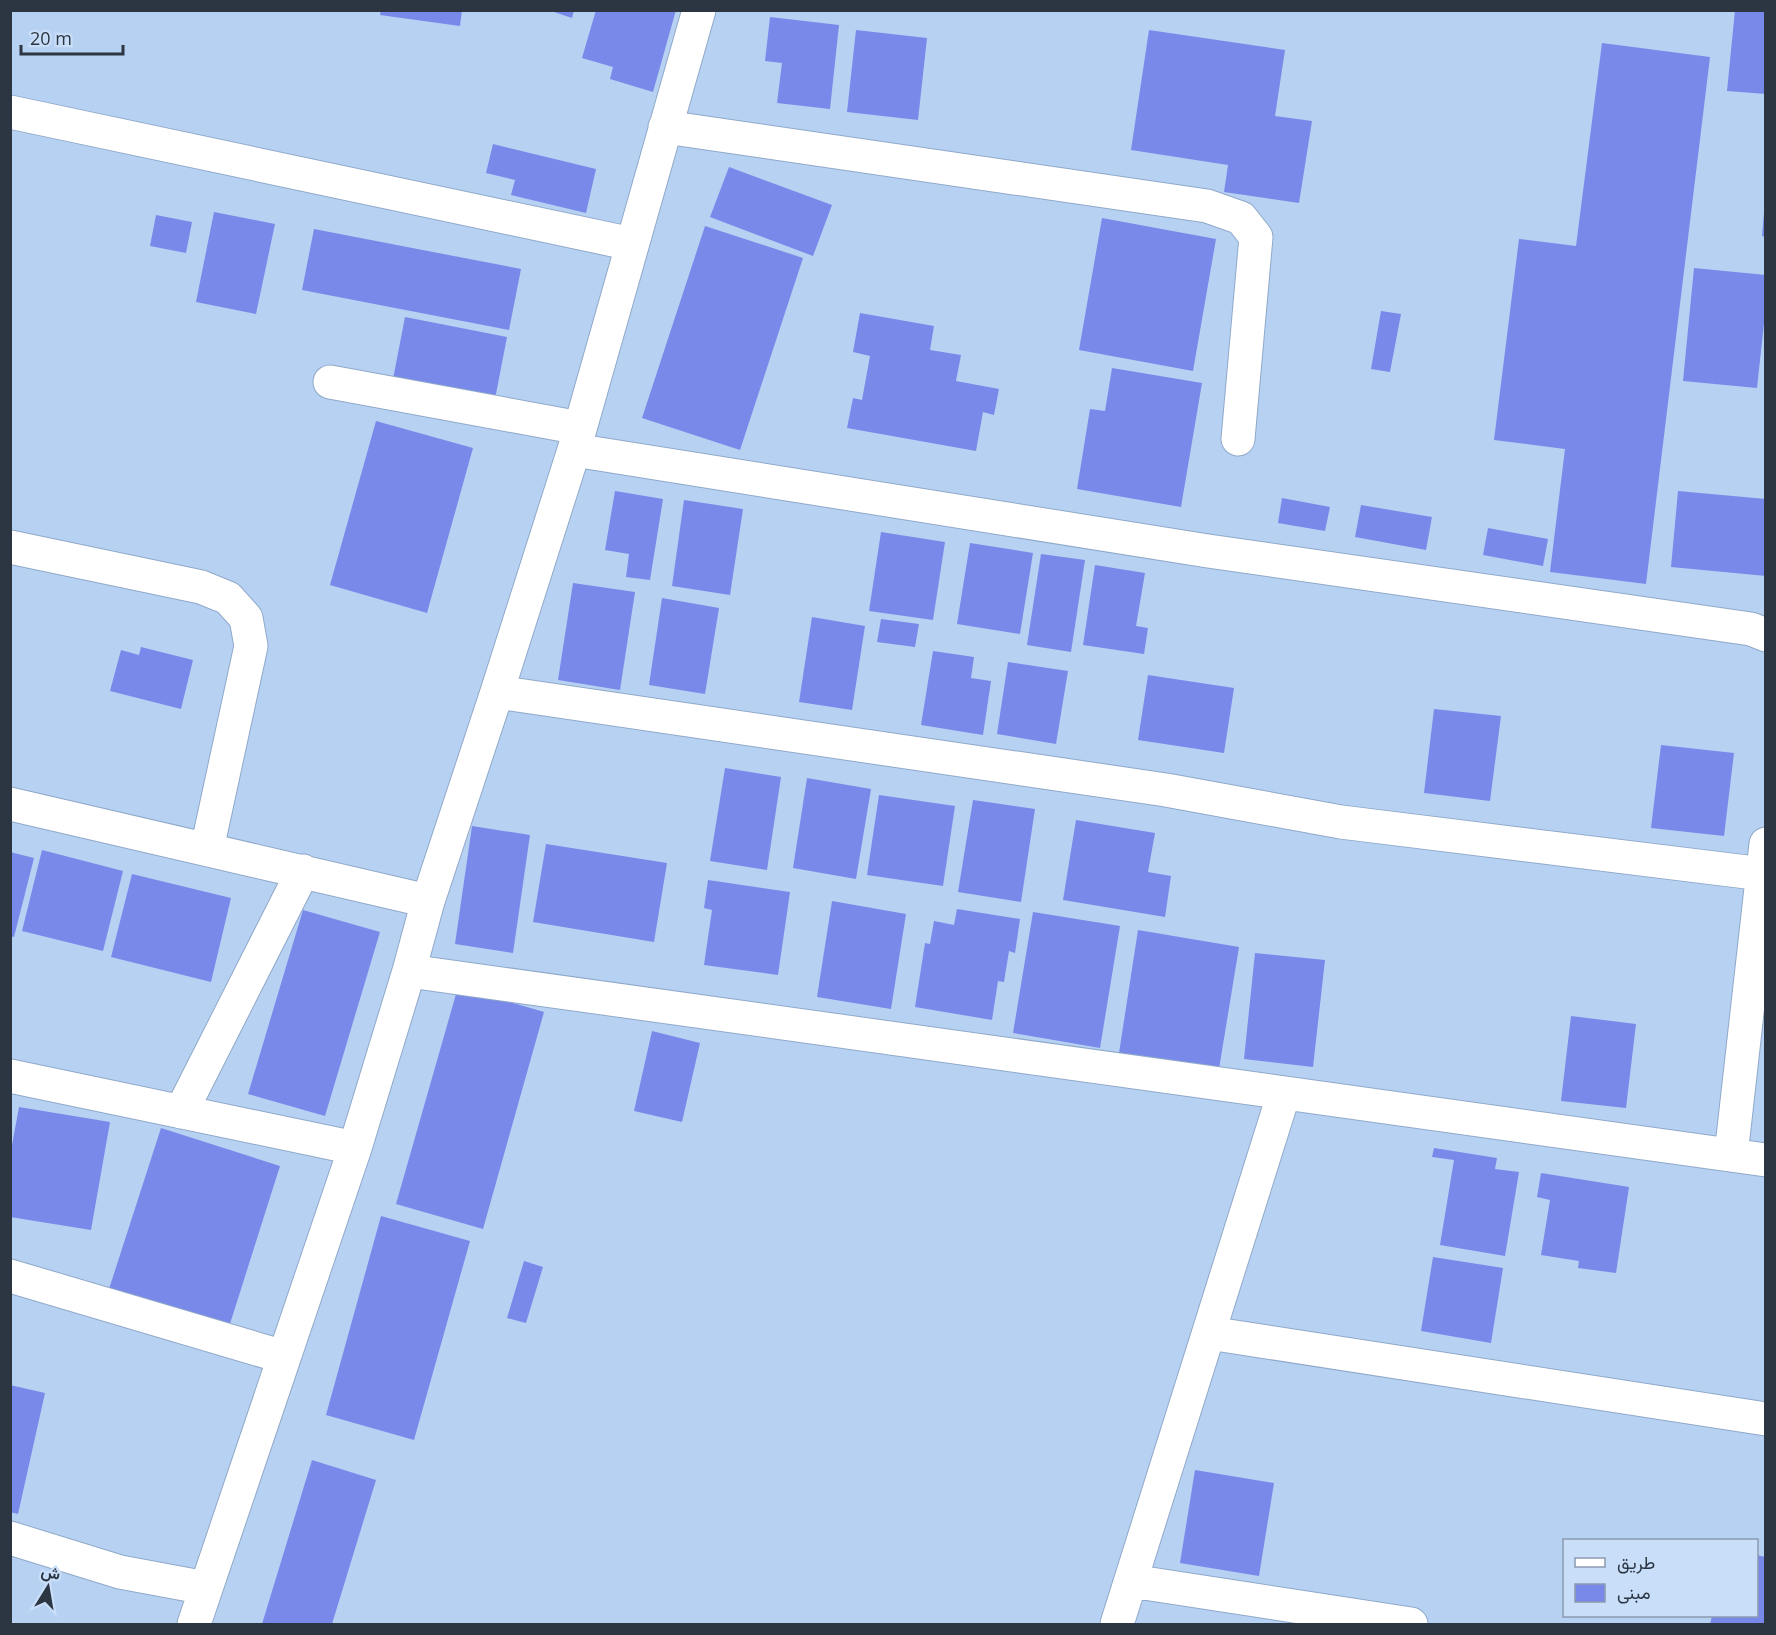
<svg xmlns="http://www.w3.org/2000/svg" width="1776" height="1635" font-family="'Open Sans',Vazirmatn,sans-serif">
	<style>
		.building { fill: #7989ea }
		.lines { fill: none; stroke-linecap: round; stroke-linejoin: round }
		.minor-casing { stroke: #90a9c9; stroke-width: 35 }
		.minor { stroke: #fff; stroke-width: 33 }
	</style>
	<rect width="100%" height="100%" fill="#b7d1f3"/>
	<!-- building -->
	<path class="building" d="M381,10H462L460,26L380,15Z
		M548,10H574L572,18Z
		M596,10H676L653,92L610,79L613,67L582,58Z
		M1735,10H1766V94L1727,91Z
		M770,17L839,25L830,109L777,103L782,63L765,61Z
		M856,30L927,38L918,120L847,112Z
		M1149,30L1285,50L1275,116L1312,121L1299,203L1224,192L1228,165L1131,150Z
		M1602,43L1710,57L1646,584L1550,572L1565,449L1494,440L1519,239L1576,246Z
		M493,144L596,169L586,213L511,195L515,180L486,173Z
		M729,167L832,205L813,256L710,217Z
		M214,212L275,224L256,314L196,302Z
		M1764,212H1766V237L1762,236Z
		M156,215L192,222L186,253L150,246Z
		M1102,218L1216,239L1193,371L1079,350Z
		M705,226L803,258L740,450L642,418Z
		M314,229L521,269L509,330L302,290Z
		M1694,268L1766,275V305L1757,388L1683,381Z
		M1381,311L1401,314L1390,372L1371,369Z
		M860,313L934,326L930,350L961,355L956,381L999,389L994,415L983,412L976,451L847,428L853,398L862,400L870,356L853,352Z
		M405,317L507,337L495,399L393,379Z
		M1112,368L1202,383L1181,507L1077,489L1090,409L1105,411Z
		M376,421L473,448L427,613L330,585Z
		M615,491L663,499L650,580L626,577L629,554L605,550Z
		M1678,491L1766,499V576L1671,567Z
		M1282,498L1330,507L1325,531L1278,523Z
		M684,500L743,509L730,595L672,586Z
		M1361,505L1432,517L1426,550L1355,537Z
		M1488,528L1548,539L1543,566L1483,555Z
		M881,532L945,542L933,620L869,611Z
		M970,543L1033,553L1020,634L957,624Z
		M1041,554L1085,560L1071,652L1027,645Z
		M1095,565L1145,573L1136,626L1148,628L1144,654L1083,645Z
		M573,583L635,592L620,690L558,680Z
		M662,598L719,608L705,694L649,685Z
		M812,617L865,626L852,710L799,702Z
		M881,619L919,624L915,647L877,642Z
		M141,647L193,660L181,709L110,691L121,650L139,655Z
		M933,651L974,657L971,678L991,681L983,735L921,725Z
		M1008,662L1068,671L1056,744L997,734Z
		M1148,675L1234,688L1224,753L1138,740Z
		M1434,709L1501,716L1490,801L1424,793Z
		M1661,745L1734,753L1724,836L1651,828Z
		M725,768L781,777L767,870L710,861Z
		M807,778L871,789L856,879L793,868Z
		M879,795L955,806L943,886L867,875Z
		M973,800L1035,809L1021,902L958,892Z
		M1076,820L1155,833L1148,872L1171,876L1165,917L1063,900Z
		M472,826L530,835L513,953L455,944Z
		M546,844L667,863L654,942L533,922Z
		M42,850L123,871L103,951L22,931Z
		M10,852L34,858L14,937L10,936Z
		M132,874L231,898L211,982L111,957Z
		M708,880L790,892L778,975L704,965L712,910L704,908Z
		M832,901L906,914L891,1009L817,997Z
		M957,909L1020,919L1015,953L1009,951L1004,982L998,981L992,1020L915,1007L925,943L930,944L934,921L954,925Z
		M303,910L380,932L325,1116L248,1094Z
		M1033,912L1120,926L1100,1048L1013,1033Z
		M1138,930L1239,947L1219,1069L1119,1053Z
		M1255,953L1325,960L1313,1067L1244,1059Z
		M458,987L544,1012L483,1229L396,1204Z
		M1571,1016L1636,1024L1626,1108L1561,1101Z
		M652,1031L700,1043L682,1122L634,1111Z
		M19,1107L110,1122L91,1230L10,1217V1156Z
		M161,1128L280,1166L229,1327L109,1289Z
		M1434,1148L1497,1158L1495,1169L1519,1172L1505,1256L1440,1245L1454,1160L1432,1157Z
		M1541,1173L1629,1187L1616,1273L1578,1268L1579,1261L1541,1255L1550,1200L1537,1197Z
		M381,1216L470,1241L414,1440L326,1415Z
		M1433,1257L1503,1268L1491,1343L1421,1331Z
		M524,1261L543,1267L526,1323L507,1318Z
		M10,1385L45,1393L18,1514L10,1512Z
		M312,1460L376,1480L332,1624H262Z
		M1195,1470L1274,1483L1259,1576L1180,1563Z
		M1756,1555L1766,1557V1624H1710L1712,1616H1756Z"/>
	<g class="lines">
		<!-- minor casing -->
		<g class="minor-casing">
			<path id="minor" d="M10,112L632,244
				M665,127L1207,206L1241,218L1256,237L1238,439
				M330,382L580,428
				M574,450L1208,551L1751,629L1766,635
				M10,547L201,587L228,598L246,618L251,646L207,849
				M497,692L1166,790L1341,822L1763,874
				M10,804L428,901
				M409,971L1766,1160
				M10,1076L355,1148
				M181,1112L303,871
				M1731,1155L1766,844
				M10,1276L284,1357
				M1209,1333L1766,1419
				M10,1538L120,1572L206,1588
				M1131,1581L1411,1624
				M194,1624L355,1148L409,971L428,901L497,692L574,450L699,10
				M1117,1624L1284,1093"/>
		</g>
		<!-- minor -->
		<use href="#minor" class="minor"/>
	</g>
	<!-- border -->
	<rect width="1776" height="1635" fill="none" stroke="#2c3643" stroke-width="24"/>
	<!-- legend -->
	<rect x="1563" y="1539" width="195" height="78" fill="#c9def9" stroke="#8a9bb0" stroke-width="1.5"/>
	<rect x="1575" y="1558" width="30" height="9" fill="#ffffff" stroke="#8a9bb0" stroke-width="1.5"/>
	<text x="1617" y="1569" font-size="18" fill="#2c3643">طريق</text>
	<rect x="1575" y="1584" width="30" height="18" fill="#7989ea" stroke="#8a9bb0" stroke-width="1.5"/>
	<text x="1617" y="1599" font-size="18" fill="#2c3643">مبنى</text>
	<!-- north arrow -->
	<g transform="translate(48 1587) rotate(11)" stroke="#c9def9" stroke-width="4.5" paint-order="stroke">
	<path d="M0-4.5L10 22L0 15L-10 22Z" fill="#2c3643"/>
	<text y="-9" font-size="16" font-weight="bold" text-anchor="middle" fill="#2c3643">ش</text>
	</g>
	<!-- scale -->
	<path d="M21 45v9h102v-9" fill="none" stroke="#2c3643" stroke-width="3"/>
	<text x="30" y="45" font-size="18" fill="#2c3643" stroke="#c9def9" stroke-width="4.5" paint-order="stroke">20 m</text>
</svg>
